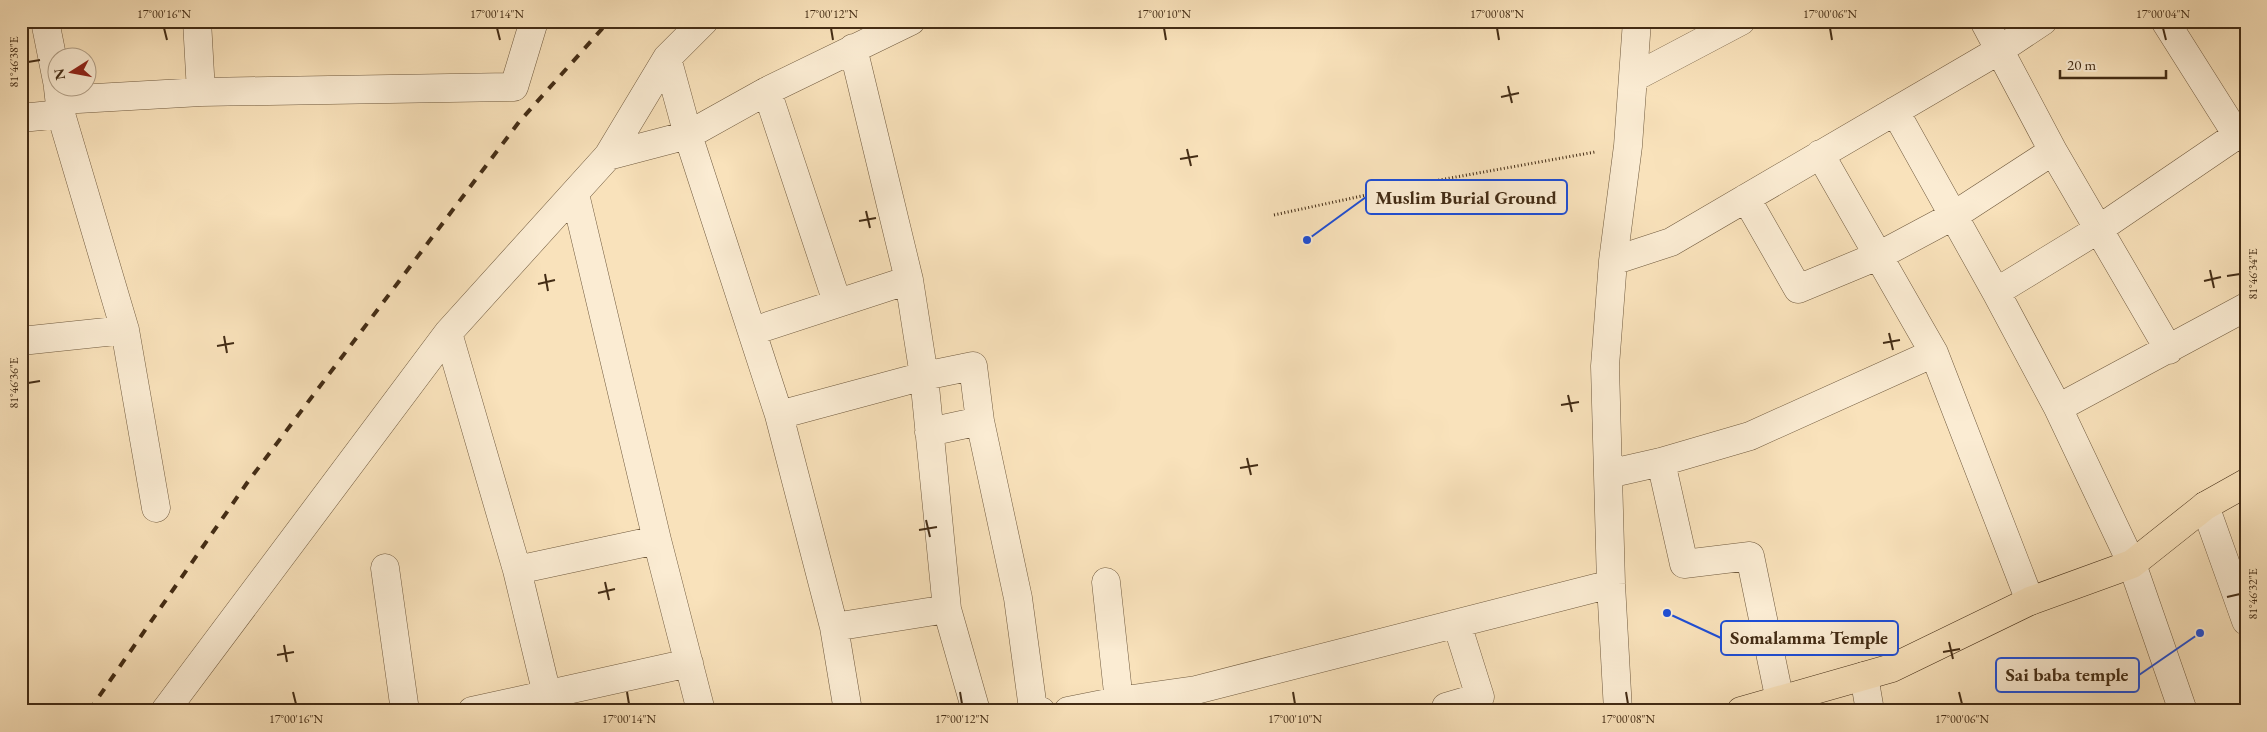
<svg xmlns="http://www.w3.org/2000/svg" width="2267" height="732" font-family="'EB Garamond',serif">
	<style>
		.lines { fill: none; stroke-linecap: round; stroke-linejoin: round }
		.minor-casing { stroke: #705a3e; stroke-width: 29 }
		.major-casing { stroke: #432c15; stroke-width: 29 }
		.path { stroke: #432c15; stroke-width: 3; stroke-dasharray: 1 2.5; stroke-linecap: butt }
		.minor { stroke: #fbecd3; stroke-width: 28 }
		.major { stroke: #f9e2bb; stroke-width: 28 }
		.rail { stroke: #432c15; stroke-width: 4; stroke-dasharray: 9 9; stroke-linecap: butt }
		.ticks { fill: none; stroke: #432c15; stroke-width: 2 }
		.leader { fill: none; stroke: #1d4ed8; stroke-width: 2 }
		.callout-dot { fill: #1d4ed8; stroke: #fbecd3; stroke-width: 2 }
		.callout { fill: #fbecd3; stroke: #1d4ed8; stroke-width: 2 }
		.callout-label { font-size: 19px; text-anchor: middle; font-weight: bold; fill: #432c15 }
		.neatline { fill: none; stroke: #432c15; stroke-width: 2 }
		.ticks-label { font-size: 12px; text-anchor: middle; fill: #432c15 }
	</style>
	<rect width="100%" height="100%" fill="#f9e2bb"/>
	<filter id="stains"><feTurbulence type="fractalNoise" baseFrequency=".004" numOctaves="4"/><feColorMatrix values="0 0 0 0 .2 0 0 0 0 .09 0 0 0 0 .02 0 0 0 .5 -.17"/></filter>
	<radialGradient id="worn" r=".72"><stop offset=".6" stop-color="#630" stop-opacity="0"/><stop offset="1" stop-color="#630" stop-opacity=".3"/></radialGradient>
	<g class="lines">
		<!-- minor casing -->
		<g class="minor-casing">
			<path id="minor" d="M45,21L58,86
				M197,21L201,92
				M1984,21L2053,151L2169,350
				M2165,21L2237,135L2246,139
				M853,48L909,280L924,376L947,609L976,711
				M667,58L688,135L779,415L834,627L848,711
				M1633,78L1741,21
				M58,88L61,114L125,330L156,508
				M767,91L837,302
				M60,100L201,92L514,87L534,21
				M1895,111L1996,292
				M21,118L61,114
				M1820,154L1934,353L2030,601
				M608,156L688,135L767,91L911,21
				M575,194L657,540L701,711
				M1746,198L1798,289L1880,255L1953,216L2053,151
				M1613,261L1671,242L1998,51L2043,21
				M753,331L909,280
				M448,333L517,570L551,711
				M21,341L125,330
				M2058,408L2246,307
				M779,415L924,376L973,366L980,421L1018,598L1033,709L1041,711
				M929,432L980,421
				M1661,462L1684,564L1750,556L1780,701
				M1608,474L1661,462L1750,436L1934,353
				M2205,506L2246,621
				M385,568L405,711
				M517,570L657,540
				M1106,582L1120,711
				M834,627L947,609
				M1864,676L1870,711
				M165,711L448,333L608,156L667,58L704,21
				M472,711L689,663
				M1068,711L1118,701L1196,690L1611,584
				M1448,711L1446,707L1480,697L1457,624
				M1618,711L1611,584L1605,366L1613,261L1628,146L1637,21
				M2183,711L2132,564L2058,408L1996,292L2099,229L2237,135"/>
		</g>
		<!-- major casing -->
		<g class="major-casing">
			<path id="major" d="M1741,711L1892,668L2030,601L2132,564L2205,506L2246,483"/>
		</g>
		<!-- path -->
		<path class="path" d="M1274,215L1417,184L1595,152"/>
		<!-- minor -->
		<use href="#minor" class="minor"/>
		<!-- major -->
		<use href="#major" class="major"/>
		<!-- rail -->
		<path class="rail" d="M89,711L247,483L519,122L609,21"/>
	</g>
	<!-- ticks -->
	<path class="ticks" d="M164,28L167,40M497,28L500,40M831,28L833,40M1164,28L1166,40M1497,28L1499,40M1830,28L1832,40M2163,28L2166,40M28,62L40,60M1508,86L1512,103M1501,97L1519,93M1187,149L1191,166M1180,159L1198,156M866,211L870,228M859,221L876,218M2210,270L2214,288M545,274L548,291M2227,276L2240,274M2204,281L2221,277M538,284L555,280M1889,333L1893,350M224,336L227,353M1883,343L1900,340M217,346L234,343M28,383L40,381M1568,395L1572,412M1561,405L1579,402M1247,458L1251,475M1240,468L1258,465M926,520L930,537M919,530L937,527M605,582L609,600M598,593L615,589M2227,597L2240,594M1949,642L1953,659M284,645L287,662M1943,652L1960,649M277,655L294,652M293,692L296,704M627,692L629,704M960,692L962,704M1293,692L1295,704M1626,692L1628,704M1959,692L1962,704"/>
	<!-- callouts -->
	<path class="leader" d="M1307 240L1366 197M1667 613L1721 638M2200 633L2139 675"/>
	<g class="callout-dot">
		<circle cx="1307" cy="240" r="5"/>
		<circle cx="1667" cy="613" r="5"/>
		<circle cx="2200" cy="633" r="5"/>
	</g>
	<g class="callout">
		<rect x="1366" y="180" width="201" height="34" rx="5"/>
		<rect x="1721" y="621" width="177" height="34" rx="5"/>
		<rect x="1996" y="658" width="143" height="34" rx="5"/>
	</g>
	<g class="callout-label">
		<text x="1466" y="204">Muslim Burial Ground</text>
		<text x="1809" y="644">Somalamma Temple</text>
		<text x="2067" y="681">Sai baba temple</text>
	</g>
	<!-- margin -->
	<rect width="2267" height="732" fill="none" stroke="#f9e2bb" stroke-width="55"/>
	<!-- north arrow -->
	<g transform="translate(72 72) rotate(259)"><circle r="24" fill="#fbecd3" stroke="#b19f87"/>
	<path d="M0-4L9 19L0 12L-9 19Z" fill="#8f2418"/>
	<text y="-8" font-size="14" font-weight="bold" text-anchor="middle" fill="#432c15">N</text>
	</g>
	<!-- scale -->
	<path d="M2060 70v8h106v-8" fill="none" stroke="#432c15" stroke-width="2.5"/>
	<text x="2067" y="70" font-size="15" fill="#432c15" stroke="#fbecd3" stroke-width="4" paint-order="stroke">20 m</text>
	<rect x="28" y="28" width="2212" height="676" class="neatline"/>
	<g class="ticks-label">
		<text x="164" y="18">17°00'16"N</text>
		<text x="497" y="18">17°00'14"N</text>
		<text x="831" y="18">17°00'12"N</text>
		<text x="1164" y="18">17°00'10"N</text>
		<text x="1497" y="18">17°00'08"N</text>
		<text x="1830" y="18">17°00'06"N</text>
		<text x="2163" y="18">17°00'04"N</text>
		<text transform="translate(14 62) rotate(-90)" y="4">81°46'38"E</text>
		<text transform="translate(2253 274) rotate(-90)" y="4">81°46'34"E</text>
		<text transform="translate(14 383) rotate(-90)" y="4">81°46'36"E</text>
		<text transform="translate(2253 594) rotate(-90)" y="4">81°46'32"E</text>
		<text x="296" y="723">17°00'16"N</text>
		<text x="629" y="723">17°00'14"N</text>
		<text x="962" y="723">17°00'12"N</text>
		<text x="1295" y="723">17°00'10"N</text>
		<text x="1628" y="723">17°00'08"N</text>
		<text x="1962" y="723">17°00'06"N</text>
	</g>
	<rect width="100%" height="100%" filter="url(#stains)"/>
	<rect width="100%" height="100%" fill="url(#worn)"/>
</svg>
